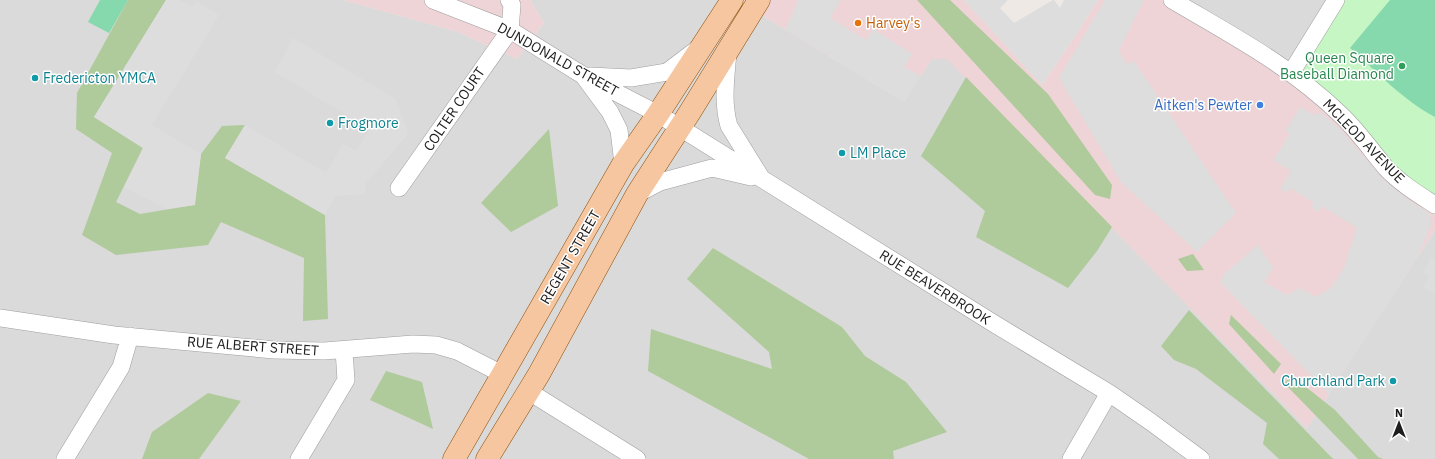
<svg xmlns="http://www.w3.org/2000/svg" width="1435" height="459" font-family="'IBM Plex Sans',sans-serif">
	<style>
		.residential { fill: #dbdada }
		.commercial { fill: #eed4d6 }
		.forest { fill: #afca9b }
		.park { fill: #c5f6c3 }
		.pitch { fill: #86d8ad }
		.parking { fill: #ddd }
		.lines { fill: none; stroke-linecap: round; stroke-linejoin: round }
		.minor-casing { stroke: #9e9e9e; stroke-width: 18 }
		.major-casing { stroke: #8d5009; stroke-width: 23 }
		.minor { stroke: #fff; stroke-width: 17 }
		.major { stroke: #f6c6a1; stroke-width: 22 }
		.food-dot { fill: #e8710a; stroke: #fff; stroke-width: 1.5 }
		.leisure-dot { fill: #2e9e5b; stroke: #fff; stroke-width: 1.5 }
		.culture-dot { fill: #0f9aa8; stroke: #fff; stroke-width: 1.5 }
		.shop-dot { fill: #3f7fe0; stroke: #fff; stroke-width: 1.5 }
		.labels { text-anchor: middle; stroke-width: 3; stroke-linejoin: round; paint-order: stroke }
		.food-label { font-size: 14px; fill: #c56008; stroke: #fff; text-anchor: start }
		.leisure-label { font-size: 14px; fill: #27864d; stroke: #fff; text-anchor: end }
		.street-label { font-size: 14px; fill: #1d1d1d; stroke: #fff }
		.culture-label { font-size: 14px; fill: #0d838f; stroke: #fff; text-anchor: start }
		.shop-label { font-size: 14px; fill: #366cbe; stroke: #fff; text-anchor: end }
	</style>
	<rect width="100%" height="100%" fill="#eee9e4"/>
	<!-- residential -->
	<path class="residential" d="M0,0H343L458,32L517,59L544,23L530,0H737L904,102L932,58H947L1307,428L1435,230V459H0Z
		M1172,0H1336L1291,73Z"/>
	<!-- commercial -->
	<path class="commercial" d="M343,0H530L544,23L517,59L458,32Z
		M737,0H964L1042,85L1077,33L1098,0H1172L1272,59L1435,205V230L1307,428L947,59H932L904,102Z"/>
	<!-- forest -->
	<path class="forest" d="M128,0H166L94,117L143,148L116,202L140,214L194,205L201,154L222,126L245,125L225,158L325,215L328,319L303,321L304,258L221,222L208,245L116,255L82,235L112,153L76,129L77,93Z
		M917,0H950L1048,94L1112,185L1110,199L1095,195Z
		M966,77L1112,227L1097,251L1068,288L976,237L985,211L921,156Z
		M549,129L558,206L511,232L481,203Z
		M713,248L842,327L865,356L906,382L947,432L893,451L894,459H809L648,371L651,329L772,369L769,352L687,279Z
		M1193,254L1204,270L1187,271L1178,259Z
		M1189,310L1331,457L1334,459H1279L1263,444L1267,423L1196,369L1174,360L1161,346Z
		M1231,315L1281,364L1274,374L1229,324Z
		M386,371L422,382L433,429L370,400Z
		M1292,376L1335,410L1378,457L1383,459H1358L1284,383Z
		M208,393L241,401L199,459H142L152,432Z"/>
	<!-- park -->
	<path class="park" d="M1336,0H1435V205L1291,73Z"/>
	<!-- pitch -->
	<path class="pitch" d="M100,0H128L109,33L88,22Z
		M1390,0H1435V117C1403,100 1377,72 1350,48Z"/>
	<!-- parking -->
	<path class="parking" d="M166,0H178L193,7L196,1L219,15L152,125L201,154L195,205L166,209L124,187L143,148L94,117Z
		M798,0H841L830,18L866,40L873,29L912,54L904,67L921,76L904,102L785,29L791,18Z
		M964,0H1007V1L1000,8L1014,23L1053,0H1054L1060,8L1064,0H1098L1077,33L1042,85Z
		M1105,0H1144L1119,50L1126,64L1134,61L1236,213L1197,252L1121,182L1059,78Z
		M293,38L396,99L408,134L366,183L365,194L335,196L325,215L225,158L245,125L326,173L343,144L356,151L370,129L275,72Z
		M1300,107L1312,114H1318L1320,112L1339,128L1384,180L1406,198L1430,214L1431,224L1418,256L1329,394L1220,282L1224,274L1258,245L1271,265L1274,266L1264,282L1287,295L1300,288L1316,297L1332,287L1344,268L1357,228L1322,206L1319,212L1311,207L1314,203L1290,188L1287,193L1280,189L1291,171L1273,160L1290,134L1285,131Z
		M1431,257L1435,260V294L1423,287L1429,276L1423,272Z"/>
	<g class="lines">
		<!-- minor casing -->
		<g class="minor-casing">
			<path id="minor" d="M433,0L510,30L584,76L658,114L993,323L1109,393L1151,422L1201,459
				M1172,0C1231,35 1291,66 1341,115C1358,131 1371,150 1386,168C1400,183 1418,194 1435,205
				M728,52C726,77 722,102 729,126L760,176
				M1291,73L1336,0
				M590,76L631,78L667,72L696,50
				M585,78L610,112L619,130L623,164
				M399,188L510,30L512,5L509,0
				M637,194L660,182L712,168L751,177
				M0,318L114,335L274,350L324,351L413,344L436,345L457,351L502,374
				M528,391L637,459
				M65,459L121,367L130,336
				M299,459L346,380L344,350
				M1071,459L1109,393"/>
		</g>
		<!-- major casing -->
		<g class="major-casing">
			<path id="major" d="M454,459L623,164L658,114L732,0
				M487,459L539,374L637,194L690,112L759,0"/>
		</g>
		<!-- minor -->
		<use href="#minor" class="minor"/>
		<!-- major -->
		<use href="#major" class="major"/>
	</g>
	<!-- markers -->
	<circle class="food-dot" cx="858" cy="23" r="4"/>
	<circle class="leisure-dot" cx="1402" cy="66" r="4"/>
	<g class="culture-dot">
		<circle cx="35" cy="78" r="4"/>
		<circle cx="330" cy="123" r="4"/>
		<circle cx="842" cy="153" r="4"/>
		<circle cx="1393" cy="381" r="4"/>
	</g>
	<circle class="shop-dot" cx="1260" cy="105" r="4"/>
	<g class="labels">
		<!-- food labels -->
		<g class="food-label">
			<text x="866" y="28">Harvey's</text>
		</g>
		<!-- leisure labels -->
		<g class="leisure-label">
			<text x="1394" y="63">Queen Square<tspan x="1394" dy="16">Baseball Diamond</tspan></text>
		</g>
		<!-- street labels -->
		<g class="street-label">
			<text transform="translate(558 59) rotate(29)" y="5">DUNDONALD STREET</text>
			<text transform="translate(454 109) rotate(-56)" y="5">COLTER COURT</text>
			<text transform="translate(1364 141) rotate(46)" y="5">MCLEOD AVENUE</text>
			<text transform="translate(570 257) rotate(-60)" y="5">REGENT STREET</text>
			<text transform="translate(935 287) rotate(32)" y="5">RUE BEAVERBROOK</text>
			<text transform="translate(253 346) rotate(4)" y="5">RUE ALBERT STREET</text>
		</g>
		<!-- culture labels -->
		<g class="culture-label">
			<text x="43" y="83">Fredericton YMCA</text>
			<text x="338" y="128">Frogmore</text>
			<text x="850" y="158">LM Place</text>
			<text x="1385" y="386" text-anchor="end">Churchland Park</text>
		</g>
		<!-- shop labels -->
		<g class="shop-label">
			<text x="1252" y="110">Aitken's Pewter</text>
		</g>
	</g>
	<!-- north arrow -->
	<g transform="translate(1399 423)" stroke="#ffffff" stroke-width="3" paint-order="stroke">
	<path d="M0-3L7 15L0 10L-7 15Z" fill="#1d1d1d"/>
	<text y="-6" font-size="11" font-weight="bold" text-anchor="middle" fill="#1d1d1d">N</text>
	</g>
</svg>
